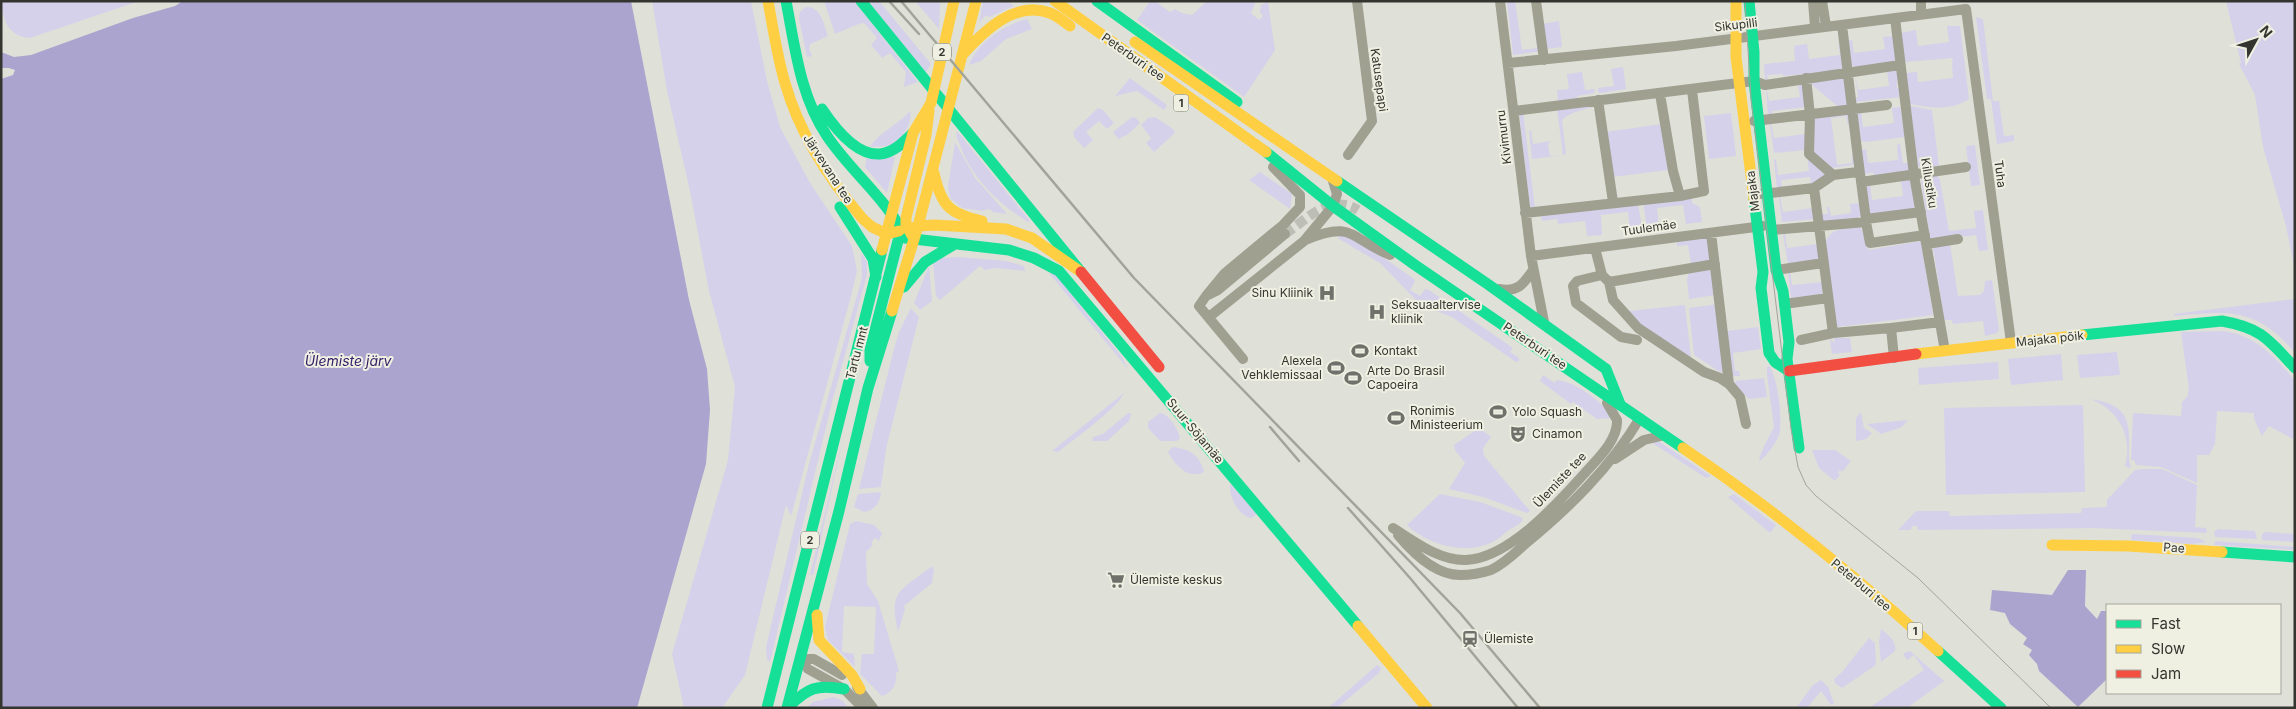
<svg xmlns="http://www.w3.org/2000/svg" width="2296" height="709" font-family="Inter,sans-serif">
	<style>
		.green { fill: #d5d1ea }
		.water { fill: #aba4ce }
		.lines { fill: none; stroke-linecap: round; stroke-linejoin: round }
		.street-tunnel { stroke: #bdbeb6; stroke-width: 10; stroke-dasharray: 10 5; stroke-linecap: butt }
		.street { stroke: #9fa090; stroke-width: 10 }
		.fast { stroke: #16e098; stroke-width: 11 }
		.slow { stroke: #ffcf43; stroke-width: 11 }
		.jam { stroke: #f24e42; stroke-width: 11 }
		.tram { stroke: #a3a499; stroke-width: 1 }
		.rail { stroke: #a3a499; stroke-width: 2.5 }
		.labels { text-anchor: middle; stroke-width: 4; stroke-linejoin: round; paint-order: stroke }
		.shield { fill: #eff0e2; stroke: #6d6d65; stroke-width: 1 }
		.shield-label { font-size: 11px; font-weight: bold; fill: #353530 }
		.street-label { font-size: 12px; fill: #353530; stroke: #eff0e2 }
		.poi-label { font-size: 12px; fill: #353530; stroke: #eff0e2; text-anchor: start }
		.water-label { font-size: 14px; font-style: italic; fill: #331e67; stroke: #eff0e2 }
	</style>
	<rect width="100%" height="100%" fill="#dfe0d8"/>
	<!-- green -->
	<path class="green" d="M1,1H139L30,38C9,36 3,22 1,1Z
		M652,1H751L767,81L780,127L810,183L852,246L857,271L851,296L791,516L786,505L745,675L722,708H684L672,654L728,460L735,387L709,291L690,191L667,91Z
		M824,1H854L918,82L904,87L906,72L890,53L882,58L871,45L877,38L865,24L861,23L835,34Z
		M867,1H879L931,64L925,74Z
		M915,1H940L939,29Z
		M983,1H1008L1014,6L989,17L986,15L979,22Z
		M1150,1H1155L1170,12L1175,9L1182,13L1192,15L1207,1H1256L1251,13L1259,20L1263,16L1260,12L1261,5L1268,2L1275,50L1244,97L1137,20Z
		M1507,1H1515L1522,50L1537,48L1536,38L1539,37L1541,51L1513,55Z
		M2226,1H2295V270L2286,226L2263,147L2255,95L2239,64L2241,63Z
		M806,7C821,6 824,25 828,36L810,44L809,49L812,56L807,57L799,19L800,12Z
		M1976,17L1983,19L1993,101H1999L2004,136L2014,135V141L1997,144L1991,99H1987Z
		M1027,19L1032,29L1006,39L981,61L969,65C979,41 1003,26 1027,19Z
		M1559,21L1562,47L1546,49L1543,24Z
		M1947,26H1960L1969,99C1951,111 1930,108 1910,104L1906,73L1917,72L1918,82L1953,78L1952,63L1953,62L1952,58L1905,62L1901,33L1916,30L1918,46L1949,42Z
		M1893,36L1896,62L1855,67L1851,65L1845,41L1852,40L1854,53L1885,49L1883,37Z
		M1838,40L1846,70L1783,76V74L1767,75L1768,80L1765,79L1764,64L1795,61L1794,46L1807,44L1809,59L1840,55Z
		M1623,67L1626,89L1600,93L1598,92V88L1614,86L1611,69Z
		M1896,69L1899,79L1897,80V88H1900L1901,97L1856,102L1855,99L1858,97L1855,75L1858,90L1889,86L1887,71Z
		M1582,72L1585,90L1595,89L1594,93L1577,96L1578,99L1558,101L1557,90L1569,89L1567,74Z
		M1847,76L1850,104L1841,109L1812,85L1810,81Z
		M1130,78L1167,105L1164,110L1137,91L1115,96Z
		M1798,84H1802L1807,107L1772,111V116L1768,115L1766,86L1769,101L1800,97Z
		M1594,104L1593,107C1581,110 1571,112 1562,120L1566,154L1564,155L1532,159L1529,131L1531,130L1533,144L1551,141L1548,144L1550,156L1563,155L1557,109Z
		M1900,105L1905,137L1866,142L1861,141L1857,112H1861L1863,127L1894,123L1892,108L1900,107Z
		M1910,106L1932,110L1939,166H1935V170H1923L1918,166Z
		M1098,108L1103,110L1114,123L1107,129L1099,121L1086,132L1093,140L1084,148L1074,137L1073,132Z
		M910,111C913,121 902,142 891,145C885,147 877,146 870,147C879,132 898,125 910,111Z
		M1523,112L1535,208H1530L1519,113Z
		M1731,113L1736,156L1709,159L1704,116Z
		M1847,114L1851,124L1848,125L1846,116L1831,118L1837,165L1852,163V155H1854L1855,162L1852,165L1832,168L1826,165L1827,163L1814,153L1812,118Z
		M1132,117L1136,118L1140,123L1127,135L1118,139L1113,132Z
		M1155,117L1173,129L1175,133L1154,152L1146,143L1151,138L1141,125L1148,118Z
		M1771,123L1774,138L1805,134L1806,150L1774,153L1770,124Z
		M1662,124L1668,170L1612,177L1605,132Z
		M957,131L1030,221L1028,222C999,204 972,179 960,145C958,140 955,136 957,131Z
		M955,142L975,178L1007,214L992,212V210L986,209L985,211L962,208L950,198L948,187Z
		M1900,143L1903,163H1908L1910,171L1870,177L1869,176L1874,175L1873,172L1865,174L1861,150L1866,149L1868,163L1898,160L1897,145Z
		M1975,145L1980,185L1971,186L1966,146Z
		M1807,155L1828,174L1811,185L1810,177L1781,180L1782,189H1777L1774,160L1776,159L1778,175L1809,171Z
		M867,156L895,157L887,193L865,167Z
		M1260,172L1292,194L1290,209L1249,180Z
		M1937,175L1940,180L1949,231L1976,228L1974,211L1983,210L1988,250L1979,251L1976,235L1940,239V237H1937V240L1930,239L1921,180Z
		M1910,179L1916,208L1870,216L1866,187L1870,185L1872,200L1903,196L1901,181Z
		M1692,196V203L1700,207L1702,222L1686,224L1683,205L1657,208L1659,227L1647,228L1643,201Z
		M1780,196L1783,212L1813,208L1816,219L1782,222L1779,198Z
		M1638,202L1642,229L1630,231L1628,212L1601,215L1602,235L1587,236L1585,221L1558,224L1557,219L1542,221L1540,213Z
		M1860,203L1861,215L1857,219L1823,222L1820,214H1828L1827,207H1829L1831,216L1851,213L1850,204Z
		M1860,227L1865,235L1869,250L1921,241L1933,315L1837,327L1825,244C1830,227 1845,229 1860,227Z
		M1785,233L1787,248L1818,244L1819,260L1788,264L1783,234Z
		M1338,234L1360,241L1414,279L1415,282L1410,290L1420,296L1425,289L1429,290L1513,348L1510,352L1519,358V361L1516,362L1452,317L1421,305L1380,263L1339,239Z
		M1707,237L1711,261L1691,264L1688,245L1677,246V241Z
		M1950,244L1958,296L1980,295L1984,291L1985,281L1992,280L1999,330L1997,333L1985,336L1983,321L1953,324L1952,320H1944L1933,247Z
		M861,253L867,262V275L832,402L770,662L767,659L766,647L809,464L862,278Z
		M958,257L1006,261L1024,266L1025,271L995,268L985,270L980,266L940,300L936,296L933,263L942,258Z
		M929,266L932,301L920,310L914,303Z
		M1712,268L1715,295L1689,299L1687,280L1689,271Z
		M1790,269L1792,285L1823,282L1822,294L1791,298L1788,271Z
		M1049,273L1055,274L1122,357L1128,369Z
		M2295,299V353C2256,307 2230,311 2175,316L2174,314Z
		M1718,304L1726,372H1720L1694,355L1689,308Z
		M1685,305L1691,358L1645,329L1628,313L1630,311Z
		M911,308L919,317L886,449L881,487L859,489L894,349L899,332Z
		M1758,327L1761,349L1733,353L1735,371H1739L1740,376H1730L1727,331Z
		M2223,331C2255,335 2276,357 2295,381V440L2269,426L2262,436L2254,419V413L2217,411L2215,444L2209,455H2197V483L2161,467L2136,465L2134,460H2131L2133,413L2181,416L2182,402L2187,397L2189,389L2181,332Z
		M1834,338H1850L1852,352L1832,354L1830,339L1835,343Z
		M2117,352L2120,375L2080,378L2077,355Z
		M2061,354L2063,380L2011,385L2008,359Z
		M1998,362L1999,379L1919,385L1918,368Z
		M1769,366C1778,377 1783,422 1779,435C1775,445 1768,454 1760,461L1759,459L1764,446L1774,427L1767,375V367Z
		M1543,375L1555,383L1556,380C1575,381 1604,402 1611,418L1597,419L1573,402L1571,404L1540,381Z
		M1764,378L1767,397L1749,399L1734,384L1736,381Z
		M1124,393C1116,410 1074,439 1058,452L1052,451Z
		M2091,399C2120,404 2130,413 2129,443C2129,452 2128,458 2131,467L2129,468L2125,466C2133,436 2119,411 2091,399Z
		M2083,405L2085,492L1946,495L1944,408Z
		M1861,412L1864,428L1872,433L1866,439L1856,441V418Z
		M1128,413H1131L1129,421L1107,441H1092L1093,437L1103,434Z
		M1160,413C1169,414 1178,429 1180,438L1177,441H1160L1148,428V422Z
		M1908,420L1902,427L1881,434L1867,424Z
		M1479,428L1491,437L1483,448L1484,456L1530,511L1527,513L1483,497L1449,489L1465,463L1455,450L1454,445Z
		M845,429L813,575H810Z
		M1658,441L1711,476L1706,478L1651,442Z
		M1172,447C1191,449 1200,456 1204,472C1188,480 1175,465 1168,452Z
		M1812,450H1835L1851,461L1842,472L1840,470L1838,473L1840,475L1835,481L1819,468Z
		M2141,469H2162L2197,485L2195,527L2206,528L2207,533L2094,528L1918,530L1917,526H1912L1911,530H1898L1916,511H1949L1950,516L2081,513L2082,508L2107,507V500L2135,470Z
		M1230,484L1259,513L1251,518C1238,515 1229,497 1230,484Z
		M881,492C880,503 875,510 864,512L854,507L858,494Z
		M1440,494L1480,502L1521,517L1523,520C1518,527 1510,528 1505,533C1479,559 1431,548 1407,525Z
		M1734,494L1776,525L1770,533L1728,497Z
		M856,521L874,525L882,533L879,541L875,538L871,543L873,545L866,552L867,584L878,601L899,671L896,673C897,684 893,692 882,696L860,674L862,654H874L876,607L844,606L842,652L854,654L855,667L828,640L825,627L850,524Z
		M2218,529L2255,531L2257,539L2215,537L2214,532Z
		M2265,532L2295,534V542L2262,540V534Z
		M2132,534L2198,538L2206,542L2192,544L2131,540Z
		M2215,541L2295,547V550L2214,545Z
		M932,566L934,570L932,583L904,606L905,609L898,632C888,589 901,591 932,566Z
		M1881,629C1888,635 1897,641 1895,651L1881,662L1879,642Z
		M1869,638L1875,643L1876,665L1842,688L1835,683L1834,679L1842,672Z
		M1910,651L1944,681L1907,708H1869L1924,670L1914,655L1907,660L1903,654Z
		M1377,665L1381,668L1379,673L1337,708H1328Z
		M1821,680L1828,687L1834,703L1831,705L1821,691L1807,708H1796L1813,685Z
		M834,697L843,701L848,708H806L813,702Z"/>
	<!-- water -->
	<path class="water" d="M183,1H631L689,300L707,369L710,410L706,464L637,708H1V79L13,75L15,70L9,68H1V52L14,57L31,55L133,18L175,6Z
		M2068,570H2086L2085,606L2097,619L2101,611H2107V679L2078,707L2039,671L2037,664L2029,655L2032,650L2023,644L2027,638L2010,624L2005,613L1990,610L1992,590L2052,595Z"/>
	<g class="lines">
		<!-- street-tunnel -->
		<path class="street-tunnel" d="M1285,234C1307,219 1330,193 1358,210"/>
		<!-- street -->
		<path class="street" d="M1500,1L1531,256L1544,322
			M1536,1L1544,60
			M1813,1L1815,27
			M1822,1L1826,26
			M1921,1V14
			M1895,18L1914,175L1945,351
			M1842,25C1850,90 1857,154 1866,219
			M1508,63L1676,46L1966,9L2011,342
			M1806,78L1810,115L1809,154L1833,175
			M1660,94L1673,171L1680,196
			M1598,100L1613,202
			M1514,111L1754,81L1765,85L1900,65
			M1754,121L1887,105
			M1348,155L1372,121L1357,1
			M1861,182L1966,167
			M1814,188L1833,333
			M1762,194L1814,188L1833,175L1858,172
			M1525,213L1680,196L1704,191L1692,90
			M1866,222L1870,243L1925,235
			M1771,230L1866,222V219L1921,212
			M1711,233L1729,384L1740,397L1746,424
			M1305,240C1354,220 1349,238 1390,255
			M1927,244L1958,239
			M1595,248L1602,275L1609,282L1613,300L1638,328L1704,372L1720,378L1729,384
			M1531,256L1763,226
			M1776,270L1823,263
			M1602,275L1577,281L1573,286L1576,303L1621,337L1637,340
			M1609,282L1715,264
			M1499,289C1518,292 1523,285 1533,270
			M1206,296L1225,273L1283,225L1300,207V195L1273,167
			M1784,304L1828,298
			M1209,317L1304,241L1333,206L1337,194L1333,181
			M1891,328L1940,322
			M1801,340L1833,333L1891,328L1894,358
			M1243,359L1199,306L1206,296L1218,290L1285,234
			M1615,459L1644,440L1661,436
			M1393,528C1414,541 1439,561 1466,560C1509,558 1557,504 1584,474C1596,460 1618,441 1617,420L1607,403
			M1398,535C1413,553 1435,575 1460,575C1470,575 1482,573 1491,570C1504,564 1514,554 1524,545C1569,508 1610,468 1640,418
			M842,675L814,659H800L808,669L844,689L863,708
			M857,687L873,708"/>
		<!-- fast -->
		<path class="fast" d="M786,1C795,47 800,96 827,136C849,169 881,194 901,229L870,350V361
			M861,1L1081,272
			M1097,1L1237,102
			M1749,1L1754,52V81L1776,270L1783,291L1789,342L1787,359L1799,448
			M822,109C834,127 856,156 880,154C893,153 904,142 913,133
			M1266,152L1333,206L1415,265L1683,448
			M1337,181L1489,285L1606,369L1620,404
			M1754,199L1763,272L1761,288L1769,353L1775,362L1789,371
			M840,207L873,259L876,277
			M905,238L1009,250L1034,258L1059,271L1358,626
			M904,287L925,262L953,245
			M2082,335L2222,321C2262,328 2269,340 2295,368
			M2222,552L2295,557
			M1938,651L2001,708
			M788,707C808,688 816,684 844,689
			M767,708L882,250
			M787,708L839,511L868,388L892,311"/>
		<!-- slow -->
		<path class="slow" d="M768,1C773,28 777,56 785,83C799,132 829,179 862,218L872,227L887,234L899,231
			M1055,1L1266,152
			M1736,1V57L1754,199
			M1135,42L1337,181
			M964,53C985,30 1016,0 1050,13C1058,16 1064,22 1070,26
			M934,173C941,206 950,214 982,221
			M910,229L918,226L934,225L1006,229L1032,238L1081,272
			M913,237L906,225V218L926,135L929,111
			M882,250L913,133L931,103L954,1
			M892,311L918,226L976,1
			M1916,354L2082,335
			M1683,448C1773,509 1858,578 1938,651
			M2052,545L2128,546L2222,552
			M817,615L819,640L852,675L860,689
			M1358,626L1427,708"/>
		<!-- jam -->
		<path class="jam" d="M1081,272L1159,367
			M1789,371L1916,354"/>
		<!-- tram -->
		<path class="tram" d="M1745,1L1751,98L1791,428L1798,467L1806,485L1816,496L1918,578L2051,708"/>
		<!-- rail -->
		<path class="rail" d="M889,1L919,34
			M901,1L1134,278L1460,613L1540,708
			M1270,427L1299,461
			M1348,508L1410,578L1518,708"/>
	</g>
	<!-- icons -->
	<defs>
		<g id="hospital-bare" transform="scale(1.35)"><path d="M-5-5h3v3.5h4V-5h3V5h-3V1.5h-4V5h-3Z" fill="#70716b" stroke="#eff0e2" stroke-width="2.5" paint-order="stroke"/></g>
		<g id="stadium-bare" transform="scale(1.35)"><path d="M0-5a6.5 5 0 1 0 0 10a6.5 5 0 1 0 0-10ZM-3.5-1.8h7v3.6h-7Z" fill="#70716b" stroke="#eff0e2" stroke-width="2.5" paint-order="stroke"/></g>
		<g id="theatre-bare" transform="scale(1.35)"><path d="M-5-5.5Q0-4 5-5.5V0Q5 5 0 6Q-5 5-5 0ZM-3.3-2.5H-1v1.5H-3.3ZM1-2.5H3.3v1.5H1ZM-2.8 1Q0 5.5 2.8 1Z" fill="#70716b" stroke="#eff0e2" stroke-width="2.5" paint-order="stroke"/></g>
		<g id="supermarket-bare" transform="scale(1.35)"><path d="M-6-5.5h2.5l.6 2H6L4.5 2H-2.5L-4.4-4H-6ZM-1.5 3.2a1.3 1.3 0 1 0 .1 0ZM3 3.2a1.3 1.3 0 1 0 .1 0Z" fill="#70716b" stroke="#eff0e2" stroke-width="2.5" paint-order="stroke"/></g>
		<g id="station-bare" transform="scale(1.35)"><path d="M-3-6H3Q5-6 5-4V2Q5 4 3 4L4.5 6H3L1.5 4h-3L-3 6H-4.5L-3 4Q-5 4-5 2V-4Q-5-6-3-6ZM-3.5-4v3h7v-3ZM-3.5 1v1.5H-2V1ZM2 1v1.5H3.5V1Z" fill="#70716b" stroke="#eff0e2" stroke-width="2.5" paint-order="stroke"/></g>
	</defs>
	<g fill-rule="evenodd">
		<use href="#hospital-bare" x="1327" y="293"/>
		<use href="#hospital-bare" x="1377" y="312"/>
		<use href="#stadium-bare" x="1360" y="351"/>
		<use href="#stadium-bare" x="1336" y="368"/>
		<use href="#stadium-bare" x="1353" y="378"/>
		<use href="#stadium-bare" x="1498" y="412"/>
		<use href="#stadium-bare" x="1396" y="418"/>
		<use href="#theatre-bare" x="1518" y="434"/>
		<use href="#supermarket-bare" x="1116" y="580"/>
		<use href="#station-bare" x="1470" y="639"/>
	</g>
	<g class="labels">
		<!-- shield labels -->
		<g class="shield">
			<rect x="933" y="43.5" width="18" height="17" rx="4"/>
			<rect x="1173.5" y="94.5" width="15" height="17" rx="4"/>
			<rect x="801" y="531.5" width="18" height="17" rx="4"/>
			<rect x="1907.5" y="622.5" width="15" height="17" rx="4"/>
		</g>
		<g class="shield-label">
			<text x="942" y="56">2</text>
			<text x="1181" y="107">1</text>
			<text x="810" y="544">2</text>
			<text x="1915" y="635">1</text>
		</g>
		<!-- street labels -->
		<g class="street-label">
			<text transform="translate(1736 25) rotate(-7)" y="4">Sikupilli</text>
			<text transform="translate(1133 57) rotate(35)" y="4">Peterburi tee</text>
			<text transform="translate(1379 80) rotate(82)" y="4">Katusepapi</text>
			<text transform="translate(1504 137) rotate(-97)" y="4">Kivimurru</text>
			<text transform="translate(828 169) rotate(57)" y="4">Järvevana tee</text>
			<text transform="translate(2000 174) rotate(83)" y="4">Tuha</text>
			<text transform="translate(1929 183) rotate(81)" y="4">Killustiku</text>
			<text transform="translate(1753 191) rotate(-97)" y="4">Majaka</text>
			<text transform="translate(1649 228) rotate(-8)" y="4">Tuulemäe</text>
			<text transform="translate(2050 339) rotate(-6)" y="4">Majaka põik</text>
			<text transform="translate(1535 346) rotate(34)" y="4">Peterburi tee</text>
			<text transform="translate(857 353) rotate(-75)" y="4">Tartu mnt</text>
			<text transform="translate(1195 431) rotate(50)" y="4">Suur-Sõjamäe</text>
			<text transform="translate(1560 480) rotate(-47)" y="4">Ülemiste tee</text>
			<text transform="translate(2174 548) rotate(4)" y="4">Pae</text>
			<text transform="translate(1861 585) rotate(40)" y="4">Peterburi tee</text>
		</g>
		<!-- poi labels -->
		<g class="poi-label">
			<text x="1313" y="297" text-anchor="end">Sinu Kliinik</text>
			<text x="1391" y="309">Seksuaaltervise<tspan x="1391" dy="14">kliinik</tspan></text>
			<text x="1374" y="355">Kontakt</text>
			<text x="1322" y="365" text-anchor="end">Alexela<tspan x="1322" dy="14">Vehklemissaal</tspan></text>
			<text x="1367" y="375">Arte Do Brasil<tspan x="1367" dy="14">Capoeira</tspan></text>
			<text x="1410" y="415">Ronimis<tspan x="1410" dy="14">Ministeerium</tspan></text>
			<text x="1512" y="416">Yolo Squash</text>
			<text x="1532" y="438">Cinamon</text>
			<text x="1130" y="584">Ülemiste keskus</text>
			<text x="1484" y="643">Ülemiste</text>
		</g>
		<!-- water labels -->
		<g class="water-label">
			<text x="348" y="366">Ülemiste järv</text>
		</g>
	</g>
	<!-- border -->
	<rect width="2296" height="709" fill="none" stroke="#353530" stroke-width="5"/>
	<!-- legend -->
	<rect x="2106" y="604" width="175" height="90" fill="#eff0e2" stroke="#a5a59b"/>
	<rect x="2116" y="620" width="25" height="8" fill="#16e098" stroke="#a5a59b"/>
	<text x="2151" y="629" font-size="15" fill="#353530">Fast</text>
	<rect x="2116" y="645" width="25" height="8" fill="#ffcf43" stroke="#a5a59b"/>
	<text x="2151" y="654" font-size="15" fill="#353530">Slow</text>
	<rect x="2116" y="670" width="25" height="8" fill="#f24e42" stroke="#a5a59b"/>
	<text x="2151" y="679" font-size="15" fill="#353530">Jam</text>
	<!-- north arrow -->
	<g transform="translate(2256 40) rotate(50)" stroke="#eff0e2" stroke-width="4" paint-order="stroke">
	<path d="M0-4L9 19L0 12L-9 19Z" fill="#353530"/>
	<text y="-8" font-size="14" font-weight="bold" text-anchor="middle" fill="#353530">N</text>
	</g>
</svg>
